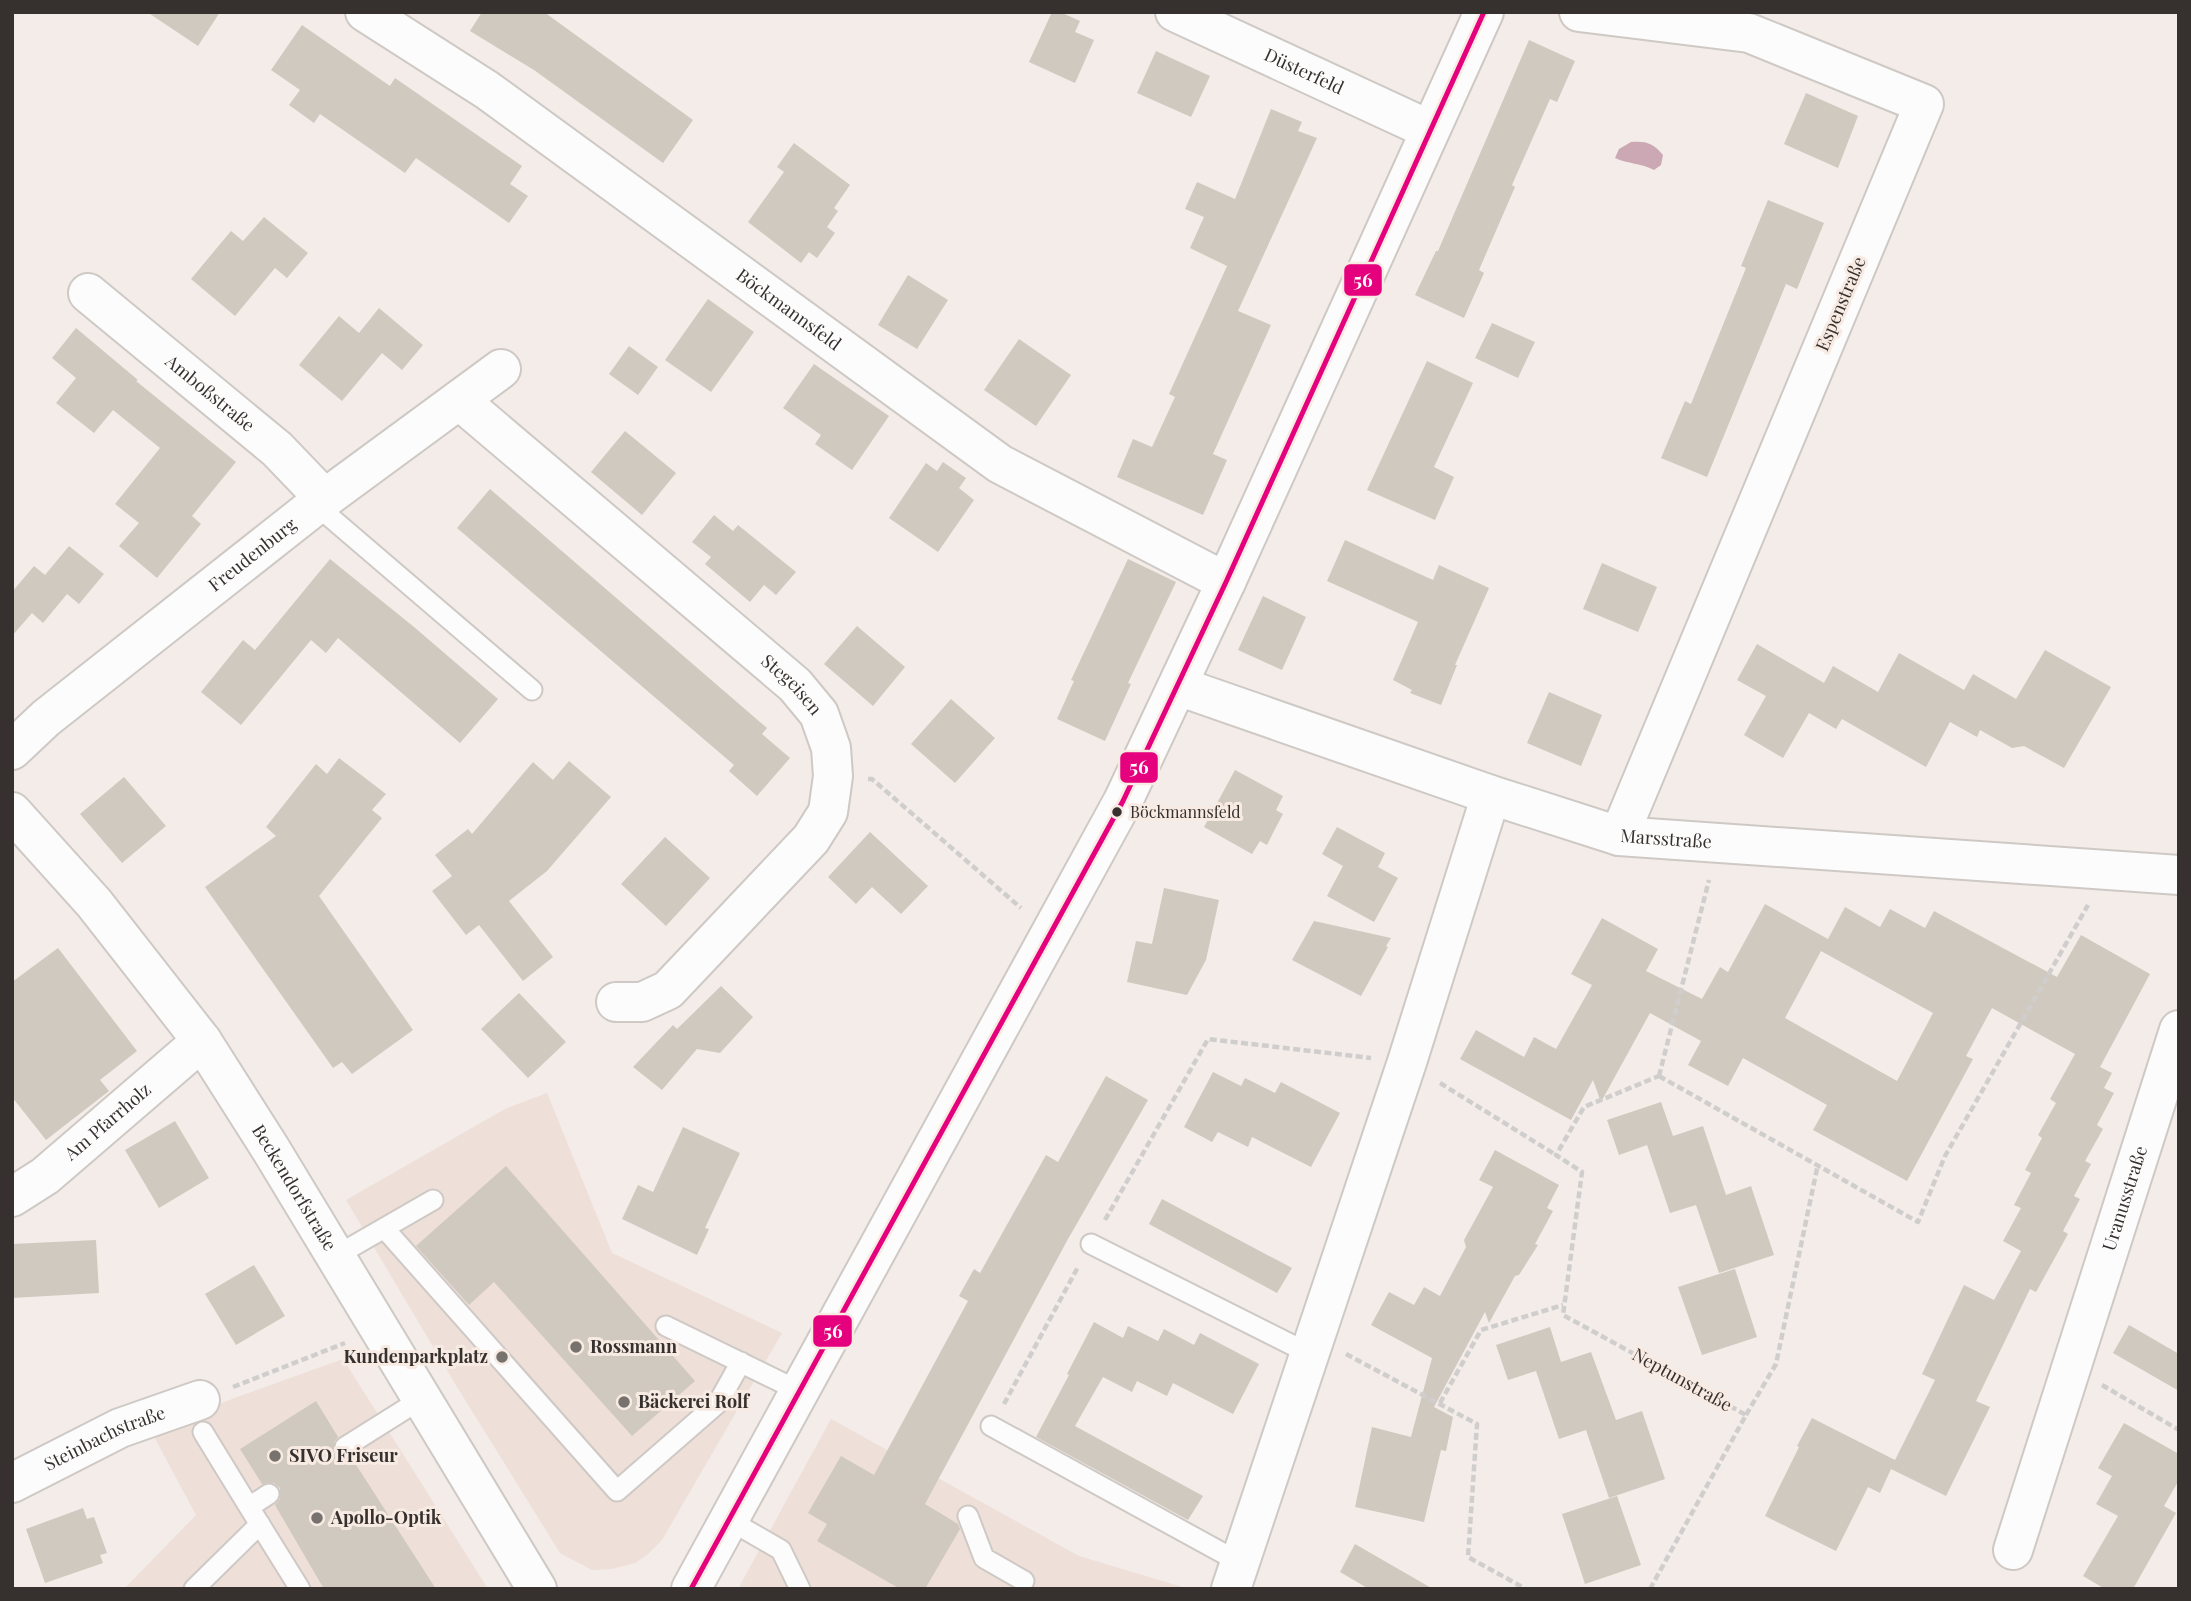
<svg xmlns="http://www.w3.org/2000/svg" width="2191" height="1601" font-family="'Playfair Display',serif">
	<rect width="100%" height="100%" fill="#f3ece8"/>
	<path fill="#eedfd8" d="M547 1093 612 1253 782 1333 662 1540 647 1555 635 1563 612 1569 592 1570 560 1553 454 1382 346 1200 505 1109Z
		M343 1359 488 1589H124L196 1515 151 1431 232 1399Z
		M831 1419 1079 1556 1189 1589H738Z"/>
	<path fill="#cca8b4" d="M1631 142C1646 141 1653 143 1663 155L1661 165 1654 170C1641 163 1628 164 1615 158L1619 149Z"/>
	<path fill="#d0c9bf" fill-rule="evenodd" d="M147 12H220L198 46Z
		M482 12H544L693 120 663 163 534 70 470 31Z
		M1052 12H1060L1080 21 1075 32 1094 40 1075 83 1029 62Z
		M302 25 390 86 395 78 522 166 510 184 528 196 509 223 416 158 405 173 320 114 314 123 289 105 300 90 271 70Z
		M1529 40 1575 61 1557 102 1550 99 1512 185 1515 187 1479 270 1484 273 1464 318 1415 295 1436 251H1438Z
		M1156 51 1210 76 1191 117 1137 93Z
		M1806 93 1858 116 1838 168 1784 144Z
		M1271 109 1302 122 1298 131 1317 138 1238 311 1271 325 1213 454 1227 460 1203 515 1117 477 1133 439 1152 447 1175 397 1169 394 1227 266 1190 248 1204 217 1185 209 1197 182 1235 199Z
		M794 143 850 185 834 208 838 211 827 227 835 233 817 258 809 252 801 263 748 222 784 172 777 167Z
		M1768 200 1824 223 1797 289 1786 284 1707 477 1661 458 1685 401 1691 404 1746 268 1741 266Z
		M264 217 308 253 287 278 275 268 235 316 191 279 231 231 243 241Z
		M908 275 948 300 917 349 878 325Z
		M708 299 754 332 711 392 665 360Z
		M379 308 423 345 402 370 382 353 342 401 299 365 339 316 359 333Z
		M1492 323 1535 342 1518 378 1475 358Z
		M76 328 138 380 136 381 236 462 192 516 201 524 157 578 119 546 139 523 115 504 160 448 113 410 94 433 56 403 76 378 52 358Z
		M1019 339 1071 375 1036 426 984 390Z
		M629 346 658 367 638 395 609 374Z
		M1427 361 1473 383 1434 467 1454 477 1435 520 1367 490Z
		M814 364 889 416 852 470 815 444 821 435 783 408Z
		M625 431 676 473 642 515 591 472Z
		M943 462 966 478 959 488 974 500 938 552 889 518 926 463 937 471Z
		M490 489 767 728 762 734 790 758 757 796 729 771 734 765 457 528Z
		M714 515 733 531 738 525 796 572 776 595 764 585 750 602 705 564 711 557 692 542Z
		M1345 540 1433 580 1439 565 1489 588 1455 665H1457L1441 705 1410 693 1412 690 1393 680 1418 622 1327 581Z
		M69 546 104 574 79 604 67 594 43 623 32 613 12 636V592L34 566 45 575Z
		M330 559 414 627 498 699 460 743 338 638 326 653 311 640 241 725 201 692 243 640 255 650Z
		M1128 559 1176 582 1128 683 1131 684 1105 741 1057 719 1074 681 1071 680Z
		M1602 563 1657 587 1638 632 1583 609Z
		M1263 596 1306 617 1282 670 1238 650Z
		M857 626 905 667 873 706 824 664Z
		M1757 644 1824 683 1833 666 1878 692 1899 653 1964 690 1973 674 2016 699 2045 650 2111 687 2064 768 2024 746 2012 748 1980 730 1977 737 1950 722 1926 767 1842 719 1836 729 1809 713 1783 758 1744 735 1766 696 1737 680Z
		M1549 692 1602 715 1581 766 1527 743Z
		M951 699 995 738 955 783 911 744Z
		M339 758 386 794 372 810 382 818 319 896 413 1030 352 1074 342 1062 333 1068 205 887 276 836 266 827 316 764 327 774Z
		M569 761 611 797 547 871 509 901 553 957 523 981 479 925 466 935 432 891 452 876 435 855 468 829 472 834 533 762 553 780Z
		M1235 770 1283 796 1276 810 1283 814 1275 829 1267 845 1260 841 1252 854 1204 827Z
		M124 777 166 826 122 863 80 814Z
		M1337 827 1385 853 1378 867 1398 878 1374 922 1327 896 1343 866 1322 854Z
		M870 832 928 886 901 914 872 887 856 904 828 877Z
		M665 837 710 878 666 926 621 884Z
		M1164 888 1219 900 1206 960 1187 995 1127 982 1136 941 1152 944Z
		M1765 904 1828 939 1845 907 1880 927 1890 909 1925 928 1934 911 2057 977 2081 935 2150 974 2100 1067 2112 1073 2104 1088 2114 1093 2097 1125 2103 1129 2085 1161 2091 1164 2074 1196 2080 1199 2063 1231 2068 1234 2036 1292 2030 1289 1976 1401 1990 1407 1946 1496 1891 1469 1880 1493 1868 1487 1836 1551 1765 1516 1799 1447 1797 1446 1812 1418 1895 1460 1935 1380 1922 1374 1964 1285 1994 1300 2021 1251 2003 1241 2021 1208 2014 1205 2031 1173 2025 1170 2042 1138 2038 1135 2056 1103 2050 1099 2075 1054 1992 1008 1966 1056 1973 1059 1907 1181 1813 1130 1827 1105 1743 1058 1728 1086 1688 1065 1701 1041 1650 1013 1601 1102 1593 1080 1571 1120 1460 1059 1476 1030 1524 1057 1534 1037 1556 1049 1592 985 1571 974 1602 918 1658 949 1646 971 1702 999 1720 967 1728 972ZM1821 951 1933 1013 1897 1081 1785 1018Z
		M1314 921 1391 938 1386 946 1388 947 1361 996 1292 960Z
		M58 948 137 1051 100 1080 109 1091 46 1140 12 1097V982Z
		M721 986 753 1017 720 1053 697 1049 662 1090 633 1067 673 1025 677 1029Z
		M519 993 566 1042 528 1078 481 1029Z
		M1213 1072 1241 1086 1245 1078 1275 1093 1281 1082 1340 1113 1311 1167 1252 1137 1248 1147 1218 1132 1212 1142 1184 1127Z
		M1106 1076 1148 1100 1068 1239 925 1504 958 1524 960 1529 925 1589H900L817 1541 827 1524 808 1513 841 1456 874 1475 968 1301 959 1296 974 1269 980 1273 1046 1155 1058 1162Z
		M1661 1102 1673 1136 1703 1126 1726 1195 1751 1186 1774 1255 1719 1273 1696 1205 1670 1213 1647 1145 1619 1155 1607 1120Z
		M175 1121 209 1178 159 1208 125 1150Z
		M683 1127 740 1153 705 1228 709 1229 697 1255 622 1219 638 1185 653 1192Z
		M1495 1150 1559 1185 1547 1208 1553 1211 1535 1244 1538 1245 1519 1275 1515 1276 1489 1323 1485 1312 1434 1407 1453 1417 1446 1451 1441 1450 1424 1522 1355 1507 1372 1427 1411 1437 1432 1358 1371 1325 1389 1292 1414 1305 1424 1287 1440 1296 1466 1247 1464 1240 1493 1187 1479 1180Z
		M506 1166 695 1381 632 1436 494 1282 469 1305 416 1246Z
		M1162 1199 1292 1268 1277 1293 1149 1224Z
		M96 1240 99 1293 12 1298V1244Z
		M254 1265 285 1316 236 1345 205 1294Z
		M1735 1269 1757 1337 1702 1355 1678 1287Z
		M1094 1322 1123 1338 1128 1326 1158 1341 1164 1329 1194 1345 1200 1333 1259 1364 1233 1414 1173 1383 1167 1396 1137 1381 1132 1392 1103 1377 1075 1426 1203 1496 1188 1520 1036 1437 1069 1375 1067 1374Z
		M2129 1325 2179 1354V1391L2113 1353Z
		M1550 1327 1561 1362 1591 1352 1616 1420 1642 1411 1665 1479 1609 1498 1586 1430 1559 1439 1536 1371 1508 1380 1496 1345Z
		M316 1401 338 1437 334 1442V1453L340 1458 351 1457 436 1589H324L275 1505 280 1499V1488L274 1483 262 1484 240 1449Z
		M2124 1423 2179 1454V1480L2164 1506 2176 1513 2133 1589H2105L2083 1576 2118 1516 2096 1504 2112 1476 2098 1468Z
		M1617 1496 1641 1565 1585 1584 1562 1514Z
		M83 1508 87 1519 94 1517 107 1553 100 1555 103 1563 45 1583 26 1529Z
		M1355 1544 1433 1589H1369L1340 1572Z"/>
	<g fill="none" stroke-linecap="round" stroke-linejoin="round">
		<defs>
			<path id="service" d="M316 505 532 690
				M384 1228 617 1491 718 1403 741 1362
				M1091 1244 1308 1353
				M334 1257 433 1200
				M666 1326 799 1391
				M991 1426 1239 1562
				M203 1432 249 1507
				M345 1447 423 1398
				M269 1494 249 1507 300 1589
				M968 1516 984 1558 1024 1581
				M729 1520 781 1550 800 1589
				M194 1589 260 1524"/>
			<g id="minor">
				<path id="s1" d="M365 12 487 90 1000 464 1226 582"/>
				<path id="s2" d="M1175 12 1430 130"/>
				<path d="M1579 12 1749 33 1924 104 1619 836"/>
				<path id="s3" d="M88 293 277 449 325 499"/>
				<path id="s4" d="M459 400 795 685 819 714 831 748 833 776 828 812 811 839 668 990 642 1002H616"/>
				<path id="s5" d="M1178 686 1491 795 1619 836 2179 875"/>
				<path id="s6" d="M12 750 46 718 316 505 501 369"/>
				<path id="s7" d="M12 1197 45 1176 202 1041"/>
				<path id="s8" d="M12 1483 120 1428 200 1400"/>
				<path id="s9" d="M2013 1550 2179 1030"/>
				<path d="M1231 1589 1407 1062 1491 795"/>
			</g>
			<g id="secondary">
				<path id="s10" d="M12 812 94 903 202 1041 270 1148 537 1589"/>
				<path d="M691 1589 1123 801 1226 582 1484 12"/>
			</g>
		</defs>
		<use href="#service" stroke="#cec9c5" stroke-width="23"/>
		<use href="#minor" stroke="#cec9c5" stroke-width="42"/>
		<use href="#secondary" stroke="#cec9c5" stroke-width="42"/>
		<path stroke="#d0cecd" stroke-width="4.5" stroke-dasharray="7 3.5" stroke-linecap="butt" d="M868 779H872L1021 908
			M1659 1076 1918 1222 1945 1156 2088 905
			M1659 1076 1709 880
			M1440 1083 1556 1155
			M1105 1220 1208 1039 1371 1058
			M1346 1354 1477 1424 1468 1557 1526 1589
			M2102 1385 2179 1430
			M233 1387 345 1343
			M1440 1403 1481 1330 1563 1305
			M1004 1404 1078 1267
			M1746 1415 1776 1364 1818 1164
			M1650 1589 1746 1415 1563 1315 1582 1172 1556 1155 1584 1107 1659 1076"/>
		<use href="#service" stroke="#fdfcfc" stroke-width="19"/>
		<use href="#minor" stroke="#fdfcfc" stroke-width="38"/>
		<use href="#secondary" stroke="#fdfcfc" stroke-width="38"/>
		<defs>
			<path id="bus-1" d="M691 1589 1123 801 1226 582 1484 12"/>
		</defs>
		<use href="#bus-1" stroke="#f8ebe3" stroke-width="10"/>
		<use href="#bus-1" stroke="#e5007d" stroke-width="5"/>
	</g>
	<circle fill="#36312e" stroke="#f8ebe3" stroke-width="2.5" cx="1117" cy="812" r="6"/>
	<g fill="#78726f" stroke="#f8ebe3" stroke-width="2.5">
		<circle cx="576" cy="1347" r="7"/>
		<circle cx="502" cy="1357" r="7"/>
		<circle cx="624" cy="1402" r="7"/>
		<circle cx="275" cy="1456" r="7"/>
		<circle cx="317" cy="1518" r="7"/>
	</g>
	<g text-anchor="middle" stroke-width="6" stroke-linejoin="round" paint-order="stroke">
		<g font-size="16" fill="#36312e" stroke="#f8ebe3" text-anchor="start">
			<text x="1130" y="818">Böckmannsfeld</text>
		</g>
		<g font-size="18" fill="#36312e" stroke="#f8ebe3">
			<text dy="6" stroke="none"><textPath href="#s2" startOffset="142">Düsterfeld</textPath></text>
			<text transform="translate(1841 304) rotate(-67)" y="6">Espenstraße</text>
			<text dy="6" stroke="none"><textPath href="#s1" startOffset="518">Böckmannsfeld</textPath></text>
			<text dy="6" stroke="none"><textPath href="#s3" startOffset="158">Amboßstraße</textPath></text>
			<text dy="6" stroke="none"><textPath href="#s6" startOffset="310">Freudenburg</textPath></text>
			<text dy="6" stroke="none"><textPath href="#s4" startOffset="438">Stegeisen</textPath></text>
			<text dy="6" stroke="none"><textPath href="#s5" startOffset="513">Marsstraße</textPath></text>
			<text dy="6" stroke="none"><textPath href="#s7" startOffset="122">Am Pfarrholz</textPath></text>
			<text dy="6" stroke="none"><textPath href="#s10" startOffset="471">Beckendorfstraße</textPath></text>
			<text dy="6" stroke="none"><textPath href="#s9" startOffset="369">Uranusstraße</textPath></text>
			<text transform="translate(1682 1380) rotate(29)" y="6">Neptunstraße</text>
			<text dy="6" stroke="none"><textPath href="#s8" startOffset="103">Steinbachstraße</textPath></text>
		</g>
		<g font-size="18" font-weight="bold" fill="#36312e" stroke="#f8ebe3" text-anchor="start">
			<text x="590" y="1353">Rossmann</text>
			<text x="488" y="1363" text-anchor="end">Kundenparkplatz</text>
			<text x="638" y="1408">Bäckerei Rolf</text>
			<text x="289" y="1462">SIVO Friseur</text>
			<text x="331" y="1524">Apollo-Optik</text>
		</g>
	</g>
	<g stroke="#f8ebe3" stroke-width="2.5">
		<rect x="1343" y="263" width="40" height="34" rx="7" fill="#e5007d"/>
		<rect x="1119" y="751" width="40" height="33" rx="7" fill="#e5007d"/>
		<rect x="812" y="1314" width="41" height="34" rx="7" fill="#e5007d"/>
	</g>
	<g font-size="19" text-anchor="middle" font-weight="bold" fill="#fff">
		<text x="1363" y="287">56</text>
		<text x="1139" y="774">56</text>
		<text x="833" y="1338">56</text>
	</g>
	<rect width="2191" height="1601" fill="none" stroke="#36312e" stroke-width="28"/>
</svg>
